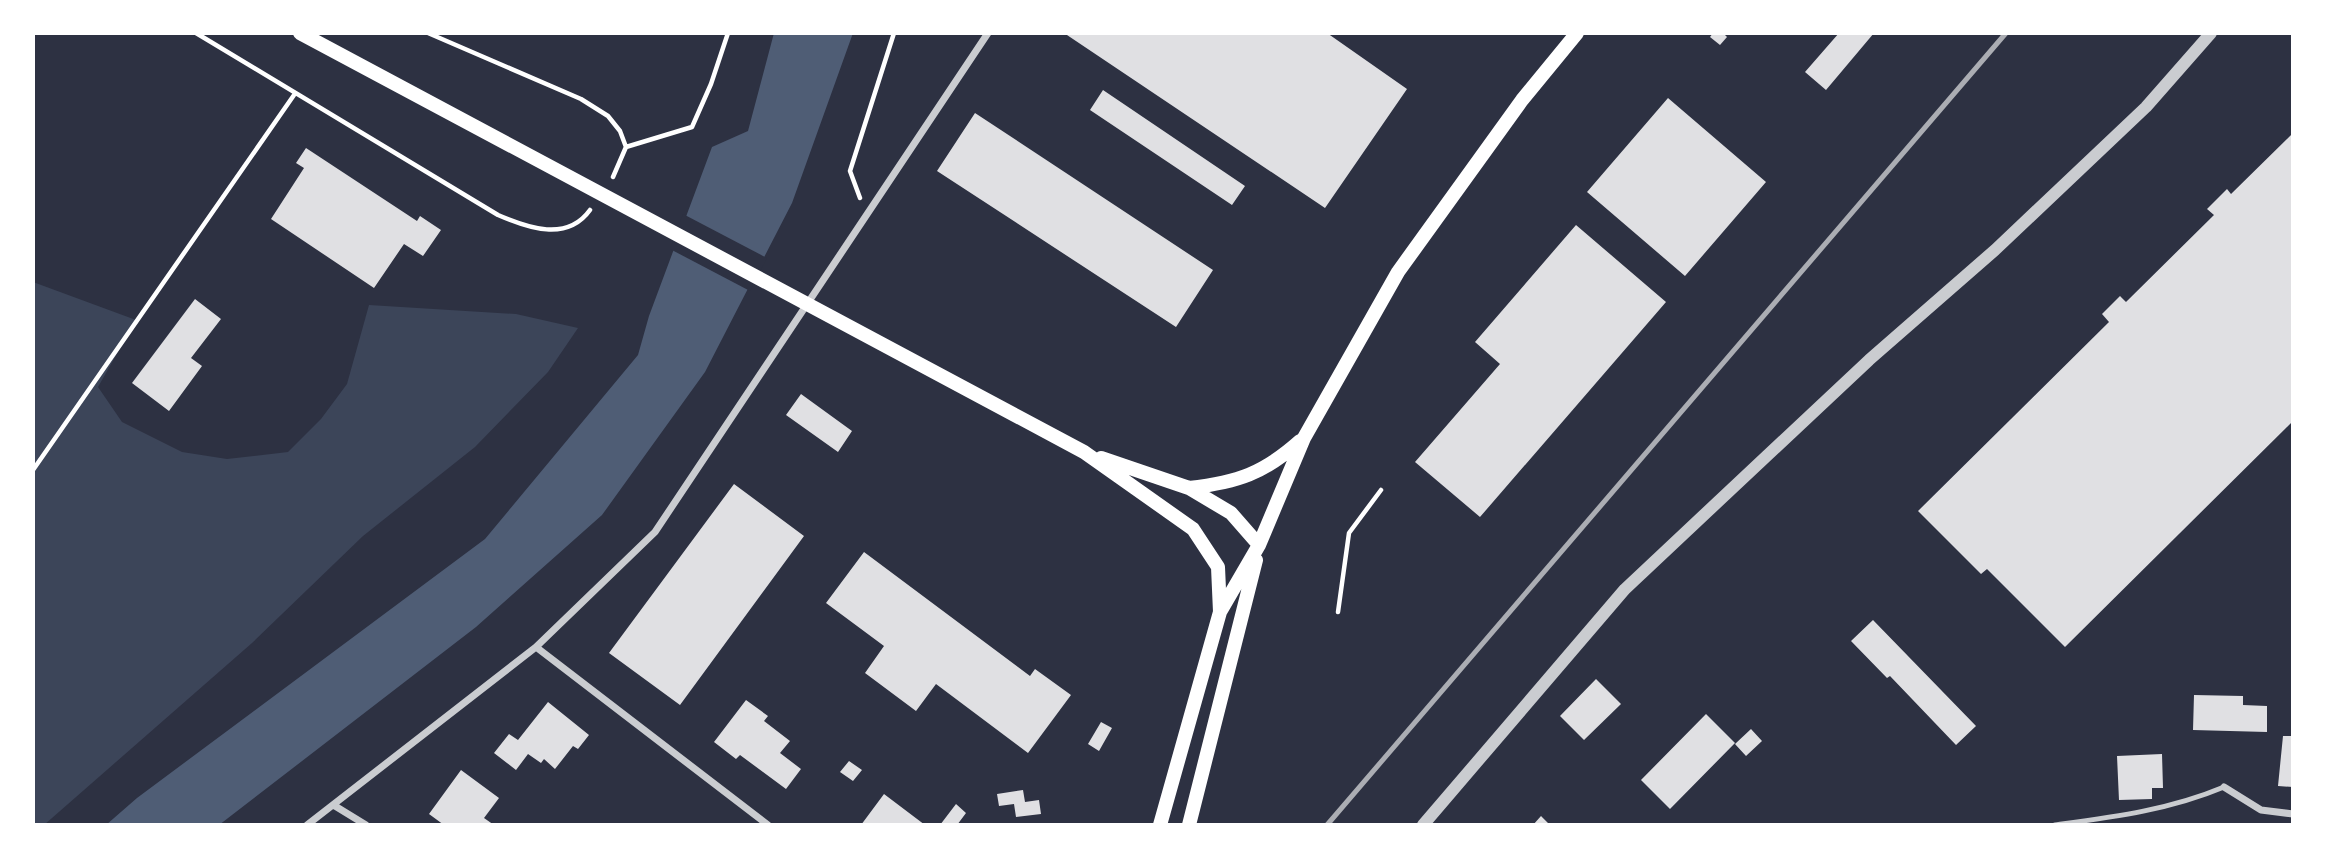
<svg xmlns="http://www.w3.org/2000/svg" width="2326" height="858" font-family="Jost,sans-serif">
	<rect width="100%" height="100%" fill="#2d3142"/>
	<path fill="#3c4559" d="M33 282 136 320 98 387 122 422 182 452 227 459 288 452 321 419 347 384 369 305 516 314 578 328 548 372 475 447 363 536 252 643 44 825H33Z"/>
	<path fill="#4f5d75" d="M774 33H853L792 203 705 372 602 515 476 627 219 825H106L137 798 485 539 638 355 649 316 712 147 748 131Z"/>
	<path fill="#2d3142" d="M683 214 767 258 750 291 670 249Z"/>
	<path fill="#e0e0e3" d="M1064 33H1327L1407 89 1325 208Z
		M1713 33H1723L1727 37 1720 45 1710 37Z
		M1839 33H1874L1826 90 1805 72Z
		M1103 90 1245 186 1232 205 1090 110Z
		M1668 98 1766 182 1685 276 1587 192Z
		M975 113 1213 270 1176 327 937 171Z
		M2293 133V421L2065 647 1987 569 1981 574 1918 511 2109 322 2102 314 2120 296 2126 302 2214 215 2207 209 2227 189 2231 194Z
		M306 148 417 221 420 216 441 230 423 256 404 244 374 288 271 219 304 168 296 163Z
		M1576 225 1666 302 1480 517 1415 462 1500 364 1475 342Z
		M195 299 221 319 191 358 202 366 169 411 132 383Z
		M801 394 852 431 838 452 786 415Z
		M734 484 804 536 680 705 609 653Z
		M864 552 1030 676 1035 669 1071 695 1028 753 936 684 916 711 865 673 884 646 826 603Z
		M1873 620 1976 726 1956 745 1890 676 1887 678 1851 641Z
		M1596 679 1621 704 1584 740 1560 716Z
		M2194 695 2243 696V705L2267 706V732L2193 730Z
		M746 700 768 716 764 721 790 741 780 753 801 769 786 789 740 755 736 759 714 742Z
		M548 702 589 735 578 749 573 746 555 769 544 759 541 763 528 754 516 770 494 753 509 734 518 740Z
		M1706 714 1735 743 1670 809 1641 780Z
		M1101 722 1112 728 1099 751 1088 744Z
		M1751 729 1762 741 1746 756 1735 744Z
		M2283 736H2293V787L2278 786Z
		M2162 754 2163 788H2152V799L2119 800 2117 756Z
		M849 761 862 770 853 781 840 772Z
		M461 770 499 798 484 818 494 825H444L429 814Z
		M1023 790 1025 802 1039 800 1041 814 1016 817 1014 804 999 806 997 794Z
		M884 794 925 825H861Z
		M956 804 966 813 957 825H940Z
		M1541 816 1550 825H1533Z"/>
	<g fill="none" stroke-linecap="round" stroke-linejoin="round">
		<path stroke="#fff" stroke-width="4.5" d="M196 33 498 215C528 228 567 242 590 210
			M428 33 581 99 608 116 620 131 626 147 613 177
			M626 147 692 127 711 84 728 33
			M860 198 850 171 894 33
			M33 470 294 95
			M1338 612 1349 533 1381 490"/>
		<path stroke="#caccd0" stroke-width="5" d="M2055 825C2114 817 2169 810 2224 787"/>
		<path stroke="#caccd0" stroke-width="7" d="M536 647 768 825
			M2224 787 2261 810 2293 814
			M335 806 366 825
			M307 825 536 647 655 532 988 33"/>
		<path stroke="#caccd0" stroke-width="12" d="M1423 825 1625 589 1869 360 1995 250 2146 107 2211 33"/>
		<path stroke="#fff" stroke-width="14" d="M300 33 1084 452 1193 529 1218 567 1220 612
			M1101 458 1189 488 1231 513 1259 545
			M1189 488C1238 482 1263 474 1300 441
			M1160 825 1220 612 1259 545 1304 438 1398 272 1522 100 1577 33
			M1189 825 1256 560"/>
		<path stroke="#abadb3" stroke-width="5" d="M1327 825 2006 33"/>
	</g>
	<rect width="2326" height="858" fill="none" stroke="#ffffff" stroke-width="70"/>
</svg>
